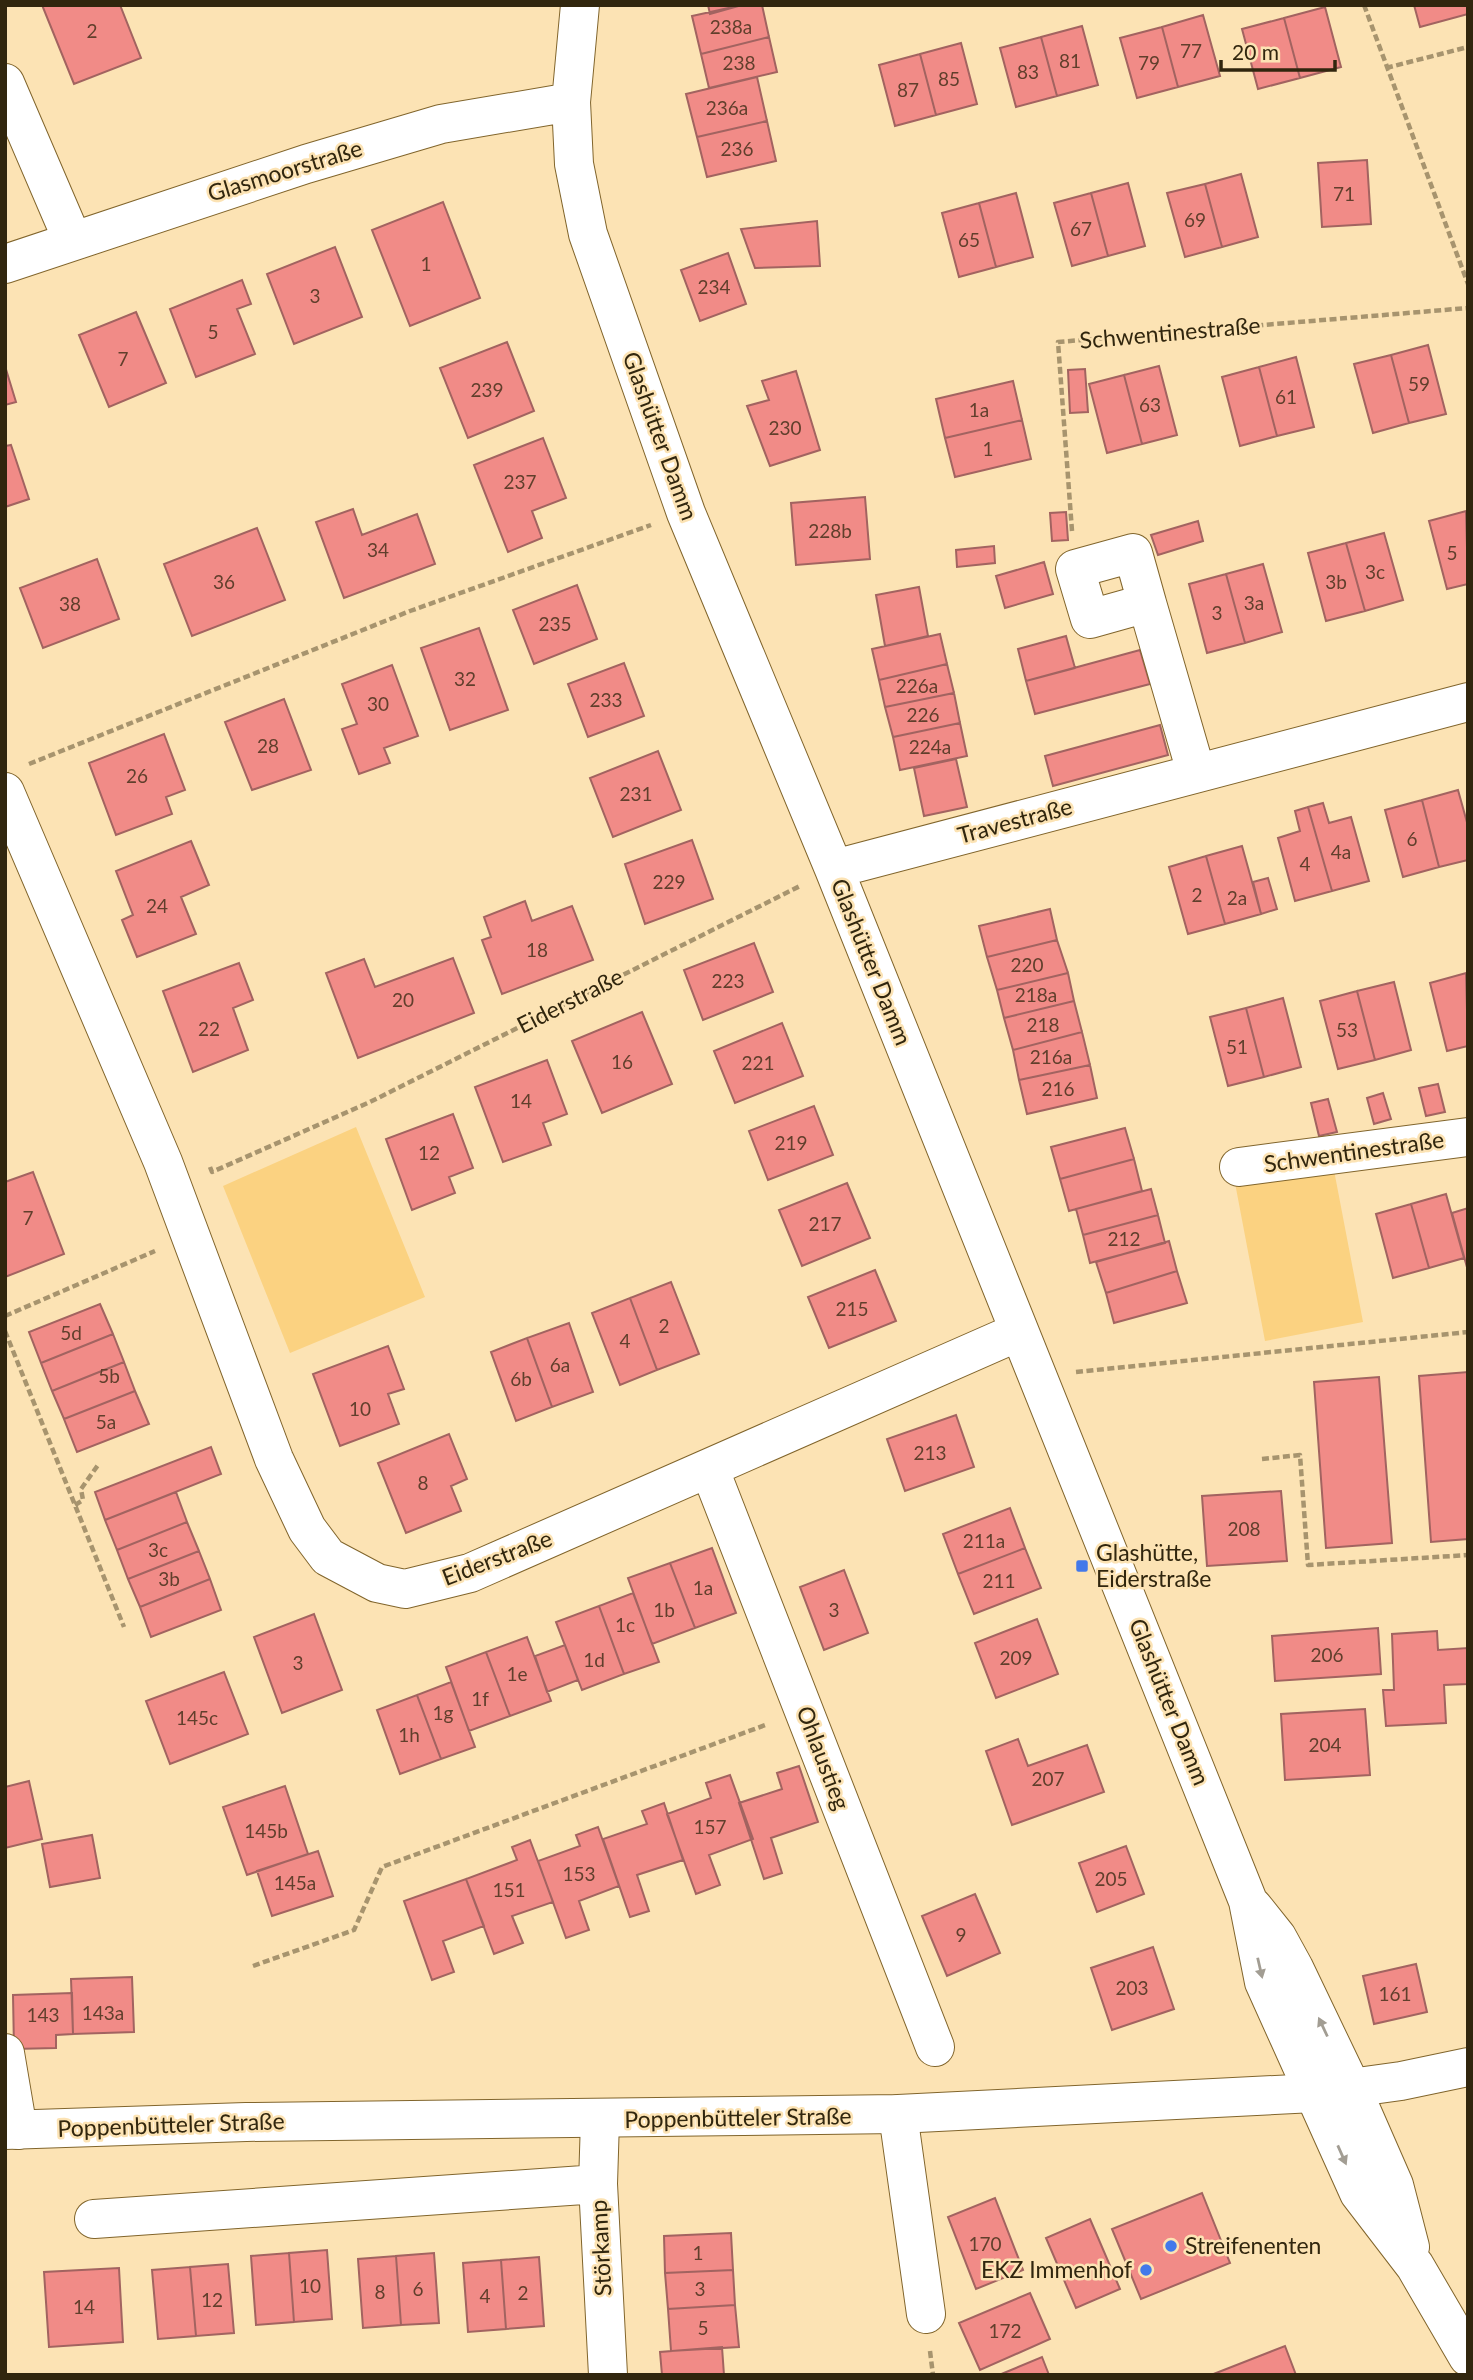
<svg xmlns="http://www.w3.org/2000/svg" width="1473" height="2380" font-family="Lato,sans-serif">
	<rect width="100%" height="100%" fill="#fce3b4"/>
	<path fill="#fbd281" d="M356 1127 425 1297 290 1353 223 1186Z
		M1333 1165 1363 1322 1265 1341 1235 1183Z"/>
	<path fill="#f18b87" stroke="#a26360" stroke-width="2" d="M42 5H120L141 58 74 84Z
		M708 5H742L710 14Z
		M742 5H762L769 37 701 54 692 16Z
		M1414 5H1468V14L1420 27Z
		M1325 7 1341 67 1300 78 1284 18Z
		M1203 15 1220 76 1178 87 1162 27Z
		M1284 18 1300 78 1258 89 1242 29Z
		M1082 26 1098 85 1057 96 1041 37Z
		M1162 27 1178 87 1137 98 1120 38Z
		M769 37 777 72 709 88 701 54Z
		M1041 37 1057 96 1016 107 1000 48Z
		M961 43 977 104 936 115 920 54Z
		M920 54 936 115 895 126 879 65Z
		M757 77 767 121 697 137 686 94Z
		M767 121 776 161 707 177 697 137Z
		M1367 160 1371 224 1322 227 1318 163Z
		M1241 174 1258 237 1222 247 1205 184Z
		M1128 183 1145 246 1108 256 1091 193Z
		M1205 184 1222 247 1185 257 1167 193Z
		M1016 193 1033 257 996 267 979 203Z
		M1091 193 1108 256 1072 266 1054 203Z
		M443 202 480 298 410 326 372 230Z
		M979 203 996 267 959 277 942 213Z
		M817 221 820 266 755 268 741 229Z
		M335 247 362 317 294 344 267 274Z
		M728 253 746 304 700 321 681 270Z
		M242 280 251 304 237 309 255 354 196 377 170 309Z
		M136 312 166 383 109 407 79 335Z
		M507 342 534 411 468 438 440 368Z
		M1428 345 1446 414 1409 423 1391 355Z
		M1391 355 1409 423 1373 433 1354 364Z
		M1296 357 1314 427 1277 436 1259 367Z
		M5 366 16 402 5 405Z
		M1159 366 1177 435 1142 444 1124 375Z
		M1259 367 1277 436 1240 446 1222 377Z
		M1085 369 1088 412 1070 413 1068 370Z
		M796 371 820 450 770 466 747 406 769 400 762 381Z
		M1124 375 1142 444 1107 453 1089 384Z
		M1013 381 1022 420 945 438 936 399Z
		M1022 420 1031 459 955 477 945 438Z
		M543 438 566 498 532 511 542 538 508 552 474 465Z
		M11 445 29 499 5 507V446Z
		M865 497 870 559 796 565 791 503Z
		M353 509 362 535 417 514 435 564 344 598 316 522Z
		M1466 511 1468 584 1447 589 1429 521Z
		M1066 512 1068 540 1052 541 1050 513Z
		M1198 521 1203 541 1158 555 1151 535Z
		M257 528 285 600 192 636 164 564Z
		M1384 533 1403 600 1365 611 1346 543Z
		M1346 543 1365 611 1326 621 1308 553Z
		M994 546 995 563 957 567 956 550Z
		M97 559 119 619 43 648 20 588Z
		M1044 562 1053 594 1005 608 996 576Z
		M1263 564 1282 632 1245 643 1226 574Z
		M1226 574 1245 643 1207 653 1189 584Z
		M577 585 597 639 534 664 513 610Z
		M919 587 928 636 885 646 876 595Z
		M479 628 508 710 450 730 421 648Z
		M940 634 947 664 879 680 872 649Z
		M1066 636 1075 668 1026 681 1018 649Z
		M1140 650 1150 684 1035 714 1026 681Z
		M624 663 644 716 588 737 568 684Z
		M947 664 954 693 885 707 879 680Z
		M392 665 418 736 384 748 390 763 359 774 342 729 357 724 342 684Z
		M954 693 960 723 893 737 885 707Z
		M284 699 311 770 252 790 225 722Z
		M960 723 967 756 900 770 893 737Z
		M1160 725 1168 755 1053 786 1045 756Z
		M164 734 185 790 166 797 172 814 116 835 89 763Z
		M658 751 681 810 613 837 590 778Z
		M956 759 967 807 924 816 914 768Z
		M1458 790 1468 826V860L1439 867 1422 800Z
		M1422 800 1439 867 1403 877 1385 810Z
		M1323 803 1329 823 1351 817 1369 881 1332 891 1308 807Z
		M1308 807 1332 891 1295 901 1278 838 1300 831 1295 811Z
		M692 840 713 899 645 924 625 864Z
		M191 841 209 885 181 897 196 934 137 957 122 920 133 915 116 871Z
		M1242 846 1261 914 1225 924 1206 856Z
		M1206 856 1225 924 1188 934 1169 867Z
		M1268 878 1277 909 1261 914 1253 882Z
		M525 901 532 921 572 906 593 960 502 994 482 940 491 937 484 917Z
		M1050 909 1057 940 987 957 979 926Z
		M1057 940 1068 973 997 990 987 957Z
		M754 943 773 992 703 1020 684 970Z
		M453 958 474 1013 358 1058 326 973 364 959 375 987Z
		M239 963 253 1000 233 1008 248 1050 193 1072 163 991Z
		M1068 973 1074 1001 1004 1018 997 990Z
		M1466 973 1468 1046 1447 1051 1430 983Z
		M1394 982 1411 1050 1375 1060 1357 991Z
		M1357 991 1375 1060 1338 1069 1320 1001Z
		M1283 998 1301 1067 1264 1077 1246 1008Z
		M1074 1001 1082 1032 1013 1050 1004 1018Z
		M1246 1008 1264 1077 1228 1086 1210 1017Z
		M642 1012 672 1084 602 1113 572 1041Z
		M782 1023 803 1076 735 1103 714 1051Z
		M1082 1032 1090 1065 1019 1080 1013 1050Z
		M547 1060 567 1114 543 1123 551 1145 503 1162 475 1087Z
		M1090 1065 1097 1098 1027 1114 1019 1080Z
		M1438 1084 1445 1112 1426 1116 1419 1088Z
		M1383 1093 1391 1119 1374 1124 1367 1098Z
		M1328 1099 1337 1132 1319 1136 1311 1103Z
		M814 1106 833 1155 768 1180 749 1131Z
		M453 1114 473 1168 449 1177 455 1193 412 1210 386 1139Z
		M1125 1128 1134 1159 1060 1179 1051 1147Z
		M1134 1159 1142 1191 1069 1211 1060 1179Z
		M33 1172 64 1254 5 1277V1182Z
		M847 1183 870 1238 802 1266 779 1210Z
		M1151 1189 1158 1215 1083 1235 1076 1209Z
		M1446 1194 1464 1258 1429 1268 1411 1204Z
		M1411 1204 1429 1268 1393 1278 1376 1214Z
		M1468 1208V1271L1452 1213Z
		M1158 1215 1165 1243 1090 1263 1083 1235Z
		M1169 1241 1177 1271 1106 1293 1096 1262Z
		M875 1270 896 1321 829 1348 808 1297Z
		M1177 1271 1187 1303 1114 1323 1106 1293Z
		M671 1282 699 1354 657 1370 630 1298Z
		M630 1298 657 1370 620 1385 592 1313Z
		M100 1304 113 1334 41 1363 29 1332Z
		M569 1323 593 1392 552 1407 527 1338Z
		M113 1334 124 1362 52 1391 41 1363Z
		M527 1338 552 1407 516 1421 491 1352Z
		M388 1346 404 1389 388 1394 399 1424 340 1446 313 1374Z
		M124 1362 135 1391 64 1419 52 1391Z
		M1468 1372V1539L1431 1542 1419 1376Z
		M1379 1377 1392 1543 1326 1548 1314 1382Z
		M135 1391 149 1424 77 1452 64 1419Z
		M956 1415 974 1467 905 1491 887 1439Z
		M449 1434 467 1479 451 1486 461 1511 406 1533 378 1463Z
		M211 1447 221 1474 105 1520 95 1492Z
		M1281 1491 1287 1561 1207 1566 1202 1496Z
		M176 1492 187 1522 117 1550 105 1520Z
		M1010 1508 1025 1548 958 1574 943 1534Z
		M187 1522 199 1551 128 1579 117 1550Z
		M712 1548 736 1613 695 1628 670 1563Z
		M1025 1548 1041 1588 974 1614 958 1574Z
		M199 1551 210 1579 140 1607 128 1579Z
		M670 1563 695 1628 652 1644 628 1578Z
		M844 1570 868 1633 824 1650 800 1587Z
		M210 1579 221 1610 151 1637 140 1607Z
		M633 1593 659 1662 624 1674 599 1606Z
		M599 1606 624 1674 582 1690 556 1622Z
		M314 1614 342 1690 282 1713 254 1637Z
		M1037 1619 1058 1674 996 1698 975 1643Z
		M1378 1628 1381 1674 1275 1681 1272 1636Z
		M1437 1631 1438 1650 1468 1648V1684L1444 1685 1446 1723 1386 1726 1383 1690H1394L1392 1634Z
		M527 1637 551 1701 510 1716 486 1652Z
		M565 1645 578 1680 547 1692 535 1656Z
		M486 1652 510 1716 469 1731 446 1667Z
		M224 1672 248 1734 170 1764 146 1701Z
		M451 1682 475 1747 441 1759 417 1695Z
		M417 1695 441 1759 400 1774 377 1710Z
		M1365 1709 1370 1775 1285 1780 1281 1714Z
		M1018 1739 1028 1766 1087 1745 1104 1792 1012 1825 986 1751Z
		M799 1766 818 1822 771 1838 782 1873 764 1879 739 1803 782 1789 777 1773Z
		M730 1775 753 1839 709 1855 720 1885 696 1894 667 1814 711 1798 706 1783Z
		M29 1781 42 1839 5 1848V1787Z
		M285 1786 308 1854 247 1875 223 1807Z
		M664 1803 683 1860 637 1875 649 1911 630 1917 603 1839 647 1824 642 1811Z
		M598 1827 619 1886 579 1901 589 1930 566 1938 538 1861 580 1846 576 1835Z
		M92 1835 100 1878 50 1887 42 1844Z
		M530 1840 553 1902 512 1916 523 1943 494 1954 466 1879 517 1860 512 1847Z
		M1126 1846 1144 1894 1097 1912 1079 1863Z
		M318 1851 333 1896 272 1916 257 1871Z
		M466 1879 484 1926 443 1941 454 1972 432 1980 404 1901Z
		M975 1894 1000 1953 947 1976 922 1916Z
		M1153 1947 1174 2009 1112 2030 1091 1968Z
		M1416 1964 1427 2012 1374 2024 1363 1976Z
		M132 1977 134 2032 73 2034 71 1979Z
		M72 1993 73 2034 56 2035V2048L14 2049 13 1995Z
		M1202 2193 1230 2263 1141 2299 1112 2229Z
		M995 2198 1023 2270 976 2289 948 2217Z
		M1090 2219 1120 2289 1076 2308 1046 2238Z
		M731 2233 733 2270 665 2273 664 2236Z
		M327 2250 332 2319 294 2322 289 2253Z
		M289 2253 294 2322 256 2325 251 2256Z
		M434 2253 439 2323 401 2325 396 2256Z
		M396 2256 401 2325 363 2328 358 2259Z
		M539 2257 544 2326 506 2329 501 2260Z
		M501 2260 506 2329 468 2332 463 2263Z
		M228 2264 234 2333 196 2336 190 2267Z
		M190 2267 196 2336 158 2339 152 2270Z
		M119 2268 123 2342 49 2347 44 2272Z
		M733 2270 735 2305 668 2309 665 2273Z
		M1030 2293 1050 2339 980 2370 959 2323Z
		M735 2305 739 2347 671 2351 668 2309Z
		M1285 2346 1296 2375H1211Z
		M722 2347 724 2375H662L660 2352Z
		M1042 2357 1049 2375H999Z"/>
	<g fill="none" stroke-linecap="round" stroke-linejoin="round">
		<defs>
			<path id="minor" d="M580 5 571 102 574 164 588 234 686 513 834 869 1248 1901 1264 1982 1359 2193 1415 2266 1468 2357
				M5 83 72 239
				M5 264 306 164 441 124 571 102
				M1147 603 1133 553 1075 569 1090 619 1147 603 1196 772
				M5 792 163 1162 274 1459 307 1529 328 1557 377 1583 405 1589 470 1573 1018 1332
				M834 869 1468 702
				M1239 1167 1468 1137
				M710 1470 935 2047
				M1253 1907 1277 1937 1294 1968 1352 2089 1394 2185 1410 2247
				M5 2053 18 2130
				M898 2114 926 2314
				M600 2120 598 2184 608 2375
				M94 2219 598 2184"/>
			<path id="major" d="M5 2130 246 2122 898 2114 1314 2093 1401 2081 1468 2067"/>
		</defs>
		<use href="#minor" stroke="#81652c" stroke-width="40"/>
		<use href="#major" stroke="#81652c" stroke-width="40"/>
		<path stroke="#a7946e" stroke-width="4.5" stroke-dasharray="7 3.5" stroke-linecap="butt" d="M1364 5 1468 284
			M1386 68 1468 47
			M1072 531 1058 342 1468 308
			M29 764 410 611 651 525
			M210 1167 212 1172 370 1102 800 886
			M5 1316 155 1251
			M5 1331 124 1627
			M1076 1372 1468 1332
			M1262 1459 1300 1455 1308 1565 1468 1555
			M75 1505 83 1500 81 1489 98 1465
			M253 1966 354 1930 382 1867 768 1724
			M930 2351 933 2375"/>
		<use href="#minor" stroke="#fff" stroke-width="38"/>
		<use href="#major" stroke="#fff" stroke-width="38"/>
	</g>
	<defs><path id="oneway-solid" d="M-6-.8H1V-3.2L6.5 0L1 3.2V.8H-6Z" transform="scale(1.75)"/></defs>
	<g fill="#a29d93">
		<use href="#oneway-solid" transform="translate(1260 1968) rotate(77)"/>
		<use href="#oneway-solid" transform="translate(1323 2027) rotate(-115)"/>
		<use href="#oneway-solid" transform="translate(1342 2155) rotate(66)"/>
	</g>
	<g fill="#4379ea" stroke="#fce3b4" stroke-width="2.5">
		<rect x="1075" y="1559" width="14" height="14" rx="3.5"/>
		<circle cx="1171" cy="2246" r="7"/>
		<circle cx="1146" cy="2270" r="7"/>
	</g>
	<g text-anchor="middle" stroke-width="5" stroke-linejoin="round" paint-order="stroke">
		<g font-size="19" fill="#613f2c">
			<text x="731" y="34">238a</text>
			<text x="92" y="38">2</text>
			<text x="1191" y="58">77</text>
			<text x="1070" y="68">81</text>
			<text x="739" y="70">238</text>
			<text x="1149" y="70">79</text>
			<text x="1028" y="79">83</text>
			<text x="949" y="86">85</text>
			<text x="908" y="97">87</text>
			<text x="727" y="115">236a</text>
			<text x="737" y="156">236</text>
			<text x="1344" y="201">71</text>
			<text x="1195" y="227">69</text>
			<text x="1081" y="236">67</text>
			<text x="969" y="247">65</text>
			<text x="426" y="271">1</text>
			<text x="714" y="294">234</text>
			<text x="315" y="303">3</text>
			<text x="213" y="339">5</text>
			<text x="123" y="366">7</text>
			<text x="1419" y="391">59</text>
			<text x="487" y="397">239</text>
			<text x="1286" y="404">61</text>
			<text x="1150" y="412">63</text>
			<text x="979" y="417">1a</text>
			<text x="785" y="435">230</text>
			<text x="988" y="456">1</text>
			<text x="520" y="489">237</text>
			<text x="830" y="538">228b</text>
			<text x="378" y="557">34</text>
			<text x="1452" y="560">5</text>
			<text x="1375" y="579">3c</text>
			<text x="224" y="589">36</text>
			<text x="1336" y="589">3b</text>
			<text x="1254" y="610">3a</text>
			<text x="70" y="611">38</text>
			<text x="1217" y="620">3</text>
			<text x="555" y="631">235</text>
			<text x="465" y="686">32</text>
			<text x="917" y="693">226a</text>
			<text x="606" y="707">233</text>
			<text x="378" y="711">30</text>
			<text x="923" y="722">226</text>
			<text x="268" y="753">28</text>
			<text x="930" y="754">224a</text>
			<text x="137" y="783">26</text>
			<text x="636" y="801">231</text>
			<text x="1412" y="846">6</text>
			<text x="1341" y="859">4a</text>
			<text x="1305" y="871">4</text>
			<text x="669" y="889">229</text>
			<text x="1197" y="902">2</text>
			<text x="1237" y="905">2a</text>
			<text x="157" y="913">24</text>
			<text x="537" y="957">18</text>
			<text x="1027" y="972">220</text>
			<text x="728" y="988">223</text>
			<text x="1036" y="1002">218a</text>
			<text x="403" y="1007">20</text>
			<text x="1043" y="1032">218</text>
			<text x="209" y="1036">22</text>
			<text x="1347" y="1037">53</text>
			<text x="1237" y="1054">51</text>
			<text x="1051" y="1064">216a</text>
			<text x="622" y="1069">16</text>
			<text x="758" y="1070">221</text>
			<text x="1058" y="1096">216</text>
			<text x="521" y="1108">14</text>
			<text x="791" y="1150">219</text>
			<text x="429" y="1160">12</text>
			<text x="28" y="1225">7</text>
			<text x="825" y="1231">217</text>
			<text x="1124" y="1246">212</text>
			<text x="852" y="1316">215</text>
			<text x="664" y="1333">2</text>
			<text x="71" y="1340">5d</text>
			<text x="625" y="1348">4</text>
			<text x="560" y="1372">6a</text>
			<text x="109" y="1383">5b</text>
			<text x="521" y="1386">6b</text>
			<text x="360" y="1416">10</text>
			<text x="106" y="1429">5a</text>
			<text x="930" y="1460">213</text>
			<text x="423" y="1490">8</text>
			<text x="1244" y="1536">208</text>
			<text x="984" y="1548">211a</text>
			<text x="158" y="1557">3c</text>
			<text x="169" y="1586">3b</text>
			<text x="999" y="1588">211</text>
			<text x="703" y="1595">1a</text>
			<text x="664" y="1617">1b</text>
			<text x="834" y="1617">3</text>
			<text x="625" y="1632">1c</text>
			<text x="1327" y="1662">206</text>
			<text x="1016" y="1665">209</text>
			<text x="594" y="1667">1d</text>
			<text x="298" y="1670">3</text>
			<text x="517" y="1681">1e</text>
			<text x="480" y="1706">1f</text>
			<text x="443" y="1720">1g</text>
			<text x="197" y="1725">145c</text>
			<text x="409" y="1742">1h</text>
			<text x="1325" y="1752">204</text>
			<text x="1048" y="1786">207</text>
			<text x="710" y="1834">157</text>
			<text x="266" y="1838">145b</text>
			<text x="579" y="1881">153</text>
			<text x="1111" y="1886">205</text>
			<text x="295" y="1890">145a</text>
			<text x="509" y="1897">151</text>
			<text x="961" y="1942">9</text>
			<text x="1132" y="1995">203</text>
			<text x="1395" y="2001">161</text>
			<text x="103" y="2020">143a</text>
			<text x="43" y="2022">143</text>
			<text x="985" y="2251">170</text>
			<text x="698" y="2260">1</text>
			<text x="310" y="2293">10</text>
			<text x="418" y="2296">6</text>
			<text x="700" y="2296">3</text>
			<text x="380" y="2299">8</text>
			<text x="523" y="2300">2</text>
			<text x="485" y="2303">4</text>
			<text x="212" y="2307">12</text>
			<text x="84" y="2314">14</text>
			<text x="703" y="2335">5</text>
			<text x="1005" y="2338">172</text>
		</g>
		<g font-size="23" fill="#31260e" stroke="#fce3b4">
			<text transform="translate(285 171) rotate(-17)" y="8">Glasmoorstraße</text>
			<text transform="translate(1170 333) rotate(-5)" y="8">Schwentinestraße</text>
			<text transform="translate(660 436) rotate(70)" y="8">Glashütter Damm</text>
			<text transform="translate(1015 821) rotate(-15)" y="8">Travestraße</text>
			<text transform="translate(871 962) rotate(68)" y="8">Glashütter Damm</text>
			<text transform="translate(570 1001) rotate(-27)" y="8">Eiderstraße</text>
			<text transform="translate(1354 1152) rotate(-8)" y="8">Schwentinestraße</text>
			<text transform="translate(497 1558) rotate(-21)" y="8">Eiderstraße</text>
			<text transform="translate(1169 1702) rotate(68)" y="8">Glashütter Damm</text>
			<text transform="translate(823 1758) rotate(69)" y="8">Ohlaustieg</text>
			<text transform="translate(738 2118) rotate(-1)" y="8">Poppenbütteler Straße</text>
			<text transform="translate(171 2125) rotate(-2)" y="8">Poppenbütteler Straße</text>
			<text transform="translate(601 2248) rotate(-93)" y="8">Störkamp</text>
		</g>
		<g font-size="23" fill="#31260e" stroke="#fce3b4" text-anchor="start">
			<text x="1096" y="1561">Glashütte,<tspan x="1096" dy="26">Eiderstraße</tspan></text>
			<text x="1185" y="2254">Streifenenten</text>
			<text x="1132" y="2278" text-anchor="end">EKZ Immenhof</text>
		</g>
	</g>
	<rect width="1473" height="2380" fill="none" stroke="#31260e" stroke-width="14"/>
	<path d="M1221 60v10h114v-10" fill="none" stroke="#31260e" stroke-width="3.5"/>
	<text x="1232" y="60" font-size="21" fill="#31260e" stroke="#fce3b4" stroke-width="5" paint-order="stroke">20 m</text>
</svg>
